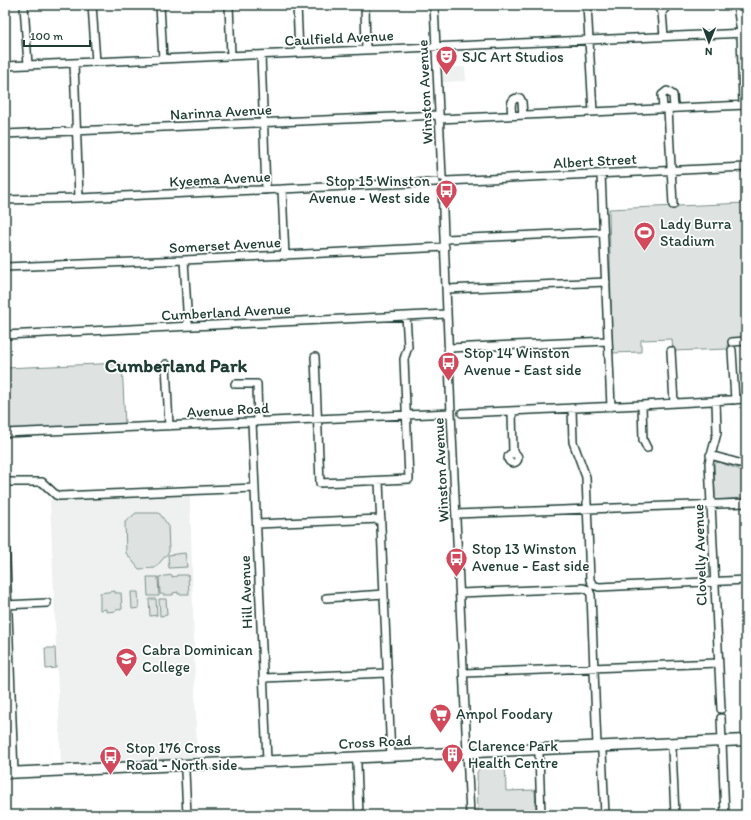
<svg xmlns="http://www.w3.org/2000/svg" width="751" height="820" font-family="Itim,sans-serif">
	<rect width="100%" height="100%" fill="#fff"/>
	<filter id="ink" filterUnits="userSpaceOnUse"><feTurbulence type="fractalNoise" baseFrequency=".025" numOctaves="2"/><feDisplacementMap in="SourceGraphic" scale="8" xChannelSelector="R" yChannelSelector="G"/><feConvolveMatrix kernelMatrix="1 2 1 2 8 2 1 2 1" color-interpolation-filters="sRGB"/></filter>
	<g filter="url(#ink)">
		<path fill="#eef1f0" d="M442 53H453L454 67H465L466 81 443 82Z
			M190 495 197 758 61 765 50 500Z
			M5 619 11 765 7 770H5Z"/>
		<path fill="#dee3e2" stroke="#7e908b" d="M746 203V340L728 341V349L673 351 672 339 641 340V352L612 353 609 209Z
			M122 363 125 425 5 430V368Z
			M718 462 741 470H746V498L715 500 714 464Z
			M136 513H159L168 525 169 552 155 568 139 569 126 553 125 522Z
			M185 553 187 567 169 568 168 555Z
			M172 575V577L177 576V575H188L189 594H178V592L173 593V595H163L162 594H160L159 577Z
			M147 577H158L159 596H148Z
			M115 591V593H121L122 609 116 610V611L106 612V609L100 610V593Z
			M131 592H138L139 608 132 609Z
			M149 599H156L157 615 150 616Z
			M159 599H166L167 615 160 616Z
			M45 648H55L56 668 46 669Z
			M505 760 506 791 535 790 536 815H478L477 772 486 761Z"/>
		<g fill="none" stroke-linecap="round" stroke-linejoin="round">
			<defs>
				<path id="minor" d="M24 5 28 65
					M92 5 96 62
					M160 5 163 59
					M229 5 231 56
					M297 5 299 53
					M365 5 366 50
					M434 5 442 177
					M587 5 593 112
					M656 5 662 12 664 36
					M737 5 741 33 743 105
					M662 12 668 5
					M261 55 266 190
					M74 63 79 198
					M5 66 746 33
					M663 109 662 95 667 91 673 95 674 108
					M668 109 673 205
					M512 115C511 108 509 97 520 98L522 102 523 115
					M439 119 746 105
					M5 134 439 115
					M601 174 611 407
					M446 181 746 167
					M442 186 451 413 470 815
					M282 189 285 256
					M5 200 79 198 436 182
					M445 239 603 232
					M184 260 188 326
					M5 267 184 260 445 247
					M447 289 606 282
					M5 335 447 314
					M732 342 746 341
					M449 348 608 341
					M732 350 735 400
					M671 351 674 403
					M315 357 320 483 409 479 404 359 408 347 406 316
					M166 364 169 426
					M235 384H257L258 422
					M716 401 717 433 709 463 721 709
					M642 405 643 440 647 448
					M572 408 573 442 586 477 590 580 593 585 599 587 746 580
					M512 411 513 454
					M462 413 642 405 746 399
					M252 422 267 761
					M5 433 451 413
					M508 458a5 5 0 1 1 10 0a5 5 0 1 1-10 0Z
					M710 455 739 463
					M379 481 391 756
					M5 482H42L56 495 59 496 255 488
					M456 514 746 503
					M257 524 381 519
					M5 535 14 773
					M460 593 583 588 589 590 591 595 597 746
					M326 598 384 594
					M5 605 47 603
					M464 673 718 663
					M263 678 388 673
					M721 718 725 815
					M672 749 675 815
					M602 752 605 815
					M539 754 541 815
					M357 764 359 815
					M185 771 187 815"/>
				<path id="highway" d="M5 773 746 740"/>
			</defs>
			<use href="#minor" stroke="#1f3d34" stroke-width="10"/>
			<use href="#highway" stroke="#1f3d34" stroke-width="13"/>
			<use href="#minor" stroke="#fff" stroke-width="7"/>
			<use href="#highway" stroke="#fff" stroke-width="10"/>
		</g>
	</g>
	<defs>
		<symbol id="theatre-pin" viewBox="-11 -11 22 30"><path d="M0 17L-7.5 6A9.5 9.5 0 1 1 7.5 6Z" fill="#d1495b" stroke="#fff"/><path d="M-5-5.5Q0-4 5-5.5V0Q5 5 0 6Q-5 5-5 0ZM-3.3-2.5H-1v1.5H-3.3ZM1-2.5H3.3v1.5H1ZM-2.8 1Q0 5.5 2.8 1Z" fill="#fff"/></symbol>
		<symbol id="bus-pin" viewBox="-11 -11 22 30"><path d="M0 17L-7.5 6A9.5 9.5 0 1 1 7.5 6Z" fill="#d1495b" stroke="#fff"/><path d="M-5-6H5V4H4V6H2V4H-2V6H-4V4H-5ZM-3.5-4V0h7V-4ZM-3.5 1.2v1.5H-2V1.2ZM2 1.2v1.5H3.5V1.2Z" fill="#fff"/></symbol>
		<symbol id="stadium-pin" viewBox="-11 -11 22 30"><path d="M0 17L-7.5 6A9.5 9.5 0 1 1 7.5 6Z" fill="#d1495b" stroke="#fff"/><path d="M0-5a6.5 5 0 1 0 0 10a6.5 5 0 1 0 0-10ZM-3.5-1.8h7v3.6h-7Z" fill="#fff"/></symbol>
		<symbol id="school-pin" viewBox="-11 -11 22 30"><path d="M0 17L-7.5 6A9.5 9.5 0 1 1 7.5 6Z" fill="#d1495b" stroke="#fff"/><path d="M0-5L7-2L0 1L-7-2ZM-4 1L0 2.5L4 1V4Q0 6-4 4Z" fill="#fff"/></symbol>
		<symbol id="supermarket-pin" viewBox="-11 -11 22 30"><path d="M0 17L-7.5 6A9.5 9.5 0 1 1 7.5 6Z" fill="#d1495b" stroke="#fff"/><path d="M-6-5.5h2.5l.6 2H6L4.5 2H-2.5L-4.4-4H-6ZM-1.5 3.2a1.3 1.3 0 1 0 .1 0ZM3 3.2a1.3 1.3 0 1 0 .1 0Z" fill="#fff"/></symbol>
		<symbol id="building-pin" viewBox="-11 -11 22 30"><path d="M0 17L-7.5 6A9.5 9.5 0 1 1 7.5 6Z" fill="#d1495b" stroke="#fff"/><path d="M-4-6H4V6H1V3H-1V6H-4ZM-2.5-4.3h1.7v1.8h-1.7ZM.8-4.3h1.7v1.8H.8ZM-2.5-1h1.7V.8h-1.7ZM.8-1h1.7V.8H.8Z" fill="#fff"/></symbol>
	</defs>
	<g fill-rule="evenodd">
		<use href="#theatre-pin" x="434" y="44" width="25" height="34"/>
		<use href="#bus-pin" x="434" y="178" width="25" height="34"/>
		<use href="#stadium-pin" x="632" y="220" width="25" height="34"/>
		<use href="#bus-pin" x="436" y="350" width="25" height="34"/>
		<use href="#bus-pin" x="444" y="546" width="25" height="34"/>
		<use href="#school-pin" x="114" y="646" width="25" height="34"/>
		<use href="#supermarket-pin" x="428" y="702" width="25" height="34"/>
		<use href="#building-pin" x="440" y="742" width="25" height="34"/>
		<use href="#bus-pin" x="98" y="744" width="25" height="34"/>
	</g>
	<g text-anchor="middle" stroke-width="3.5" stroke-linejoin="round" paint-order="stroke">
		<g font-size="15" fill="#1f3d34" stroke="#fff">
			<text transform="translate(339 38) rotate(-3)" y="5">Caulfield Avenue</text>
			<text transform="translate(425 92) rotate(-93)" y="5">Winston Avenue</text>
			<text transform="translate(221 112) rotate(-3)" y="5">Narinna Avenue</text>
			<text transform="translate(595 161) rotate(-3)" y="5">Albert Street</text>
			<text transform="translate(220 179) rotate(-3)" y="5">Kyeema Avenue</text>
			<text transform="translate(225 245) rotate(-3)" y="5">Somerset Avenue</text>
			<text transform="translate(226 312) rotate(-3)" y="5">Cumberland Avenue</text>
			<text transform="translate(228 410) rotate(-3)" y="5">Avenue Road</text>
			<text transform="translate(441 470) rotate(-93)" y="5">Winston Avenue</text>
			<text transform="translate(700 555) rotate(-92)" y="5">Clovelly Avenue</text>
			<text transform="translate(246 592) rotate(-92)" y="5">Hill Avenue</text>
			<text transform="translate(375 742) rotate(-3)" y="5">Cross Road</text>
		</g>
		<g font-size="15" fill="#1f3d34" stroke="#fff" text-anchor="start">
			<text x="462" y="62">SJC Art Studios</text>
			<text x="430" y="186" text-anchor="end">Stop 15 Winston<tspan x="430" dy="17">Avenue - West side</tspan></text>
			<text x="660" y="229">Lady Burra<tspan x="660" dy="17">Stadium</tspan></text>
			<text x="464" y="358">Stop 14 Winston<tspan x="464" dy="17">Avenue - East side</tspan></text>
			<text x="472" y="554">Stop 13 Winston<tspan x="472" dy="17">Avenue - East side</tspan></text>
			<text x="142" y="655">Cabra Dominican<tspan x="142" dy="17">College</tspan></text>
			<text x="456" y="719">Ampol Foodary</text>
			<text x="468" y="751">Clarence Park<tspan x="468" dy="17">Health Centre</tspan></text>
			<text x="126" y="753">Stop 176 Cross<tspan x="126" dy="17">Road - North side</tspan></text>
		</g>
		<g font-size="19" font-weight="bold" fill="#1f3d34" stroke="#fff">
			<text x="176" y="372">Cumberland Park</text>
		</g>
	</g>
	<rect width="751" height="820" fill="none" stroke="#fff" stroke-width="20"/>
	<rect x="10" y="10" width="731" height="800" fill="none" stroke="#1f3d34" stroke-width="1.5" filter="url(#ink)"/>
	<g transform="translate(709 42) rotate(181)" stroke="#ffffff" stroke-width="3" paint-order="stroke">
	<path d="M0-3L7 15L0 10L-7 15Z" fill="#1f3d34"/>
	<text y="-6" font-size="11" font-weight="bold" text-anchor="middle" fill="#1f3d34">N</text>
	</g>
	<path d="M24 40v6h66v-6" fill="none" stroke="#1f3d34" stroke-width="2"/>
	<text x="30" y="40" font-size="12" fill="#1f3d34" stroke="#ffffff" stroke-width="3" paint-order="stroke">100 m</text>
</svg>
